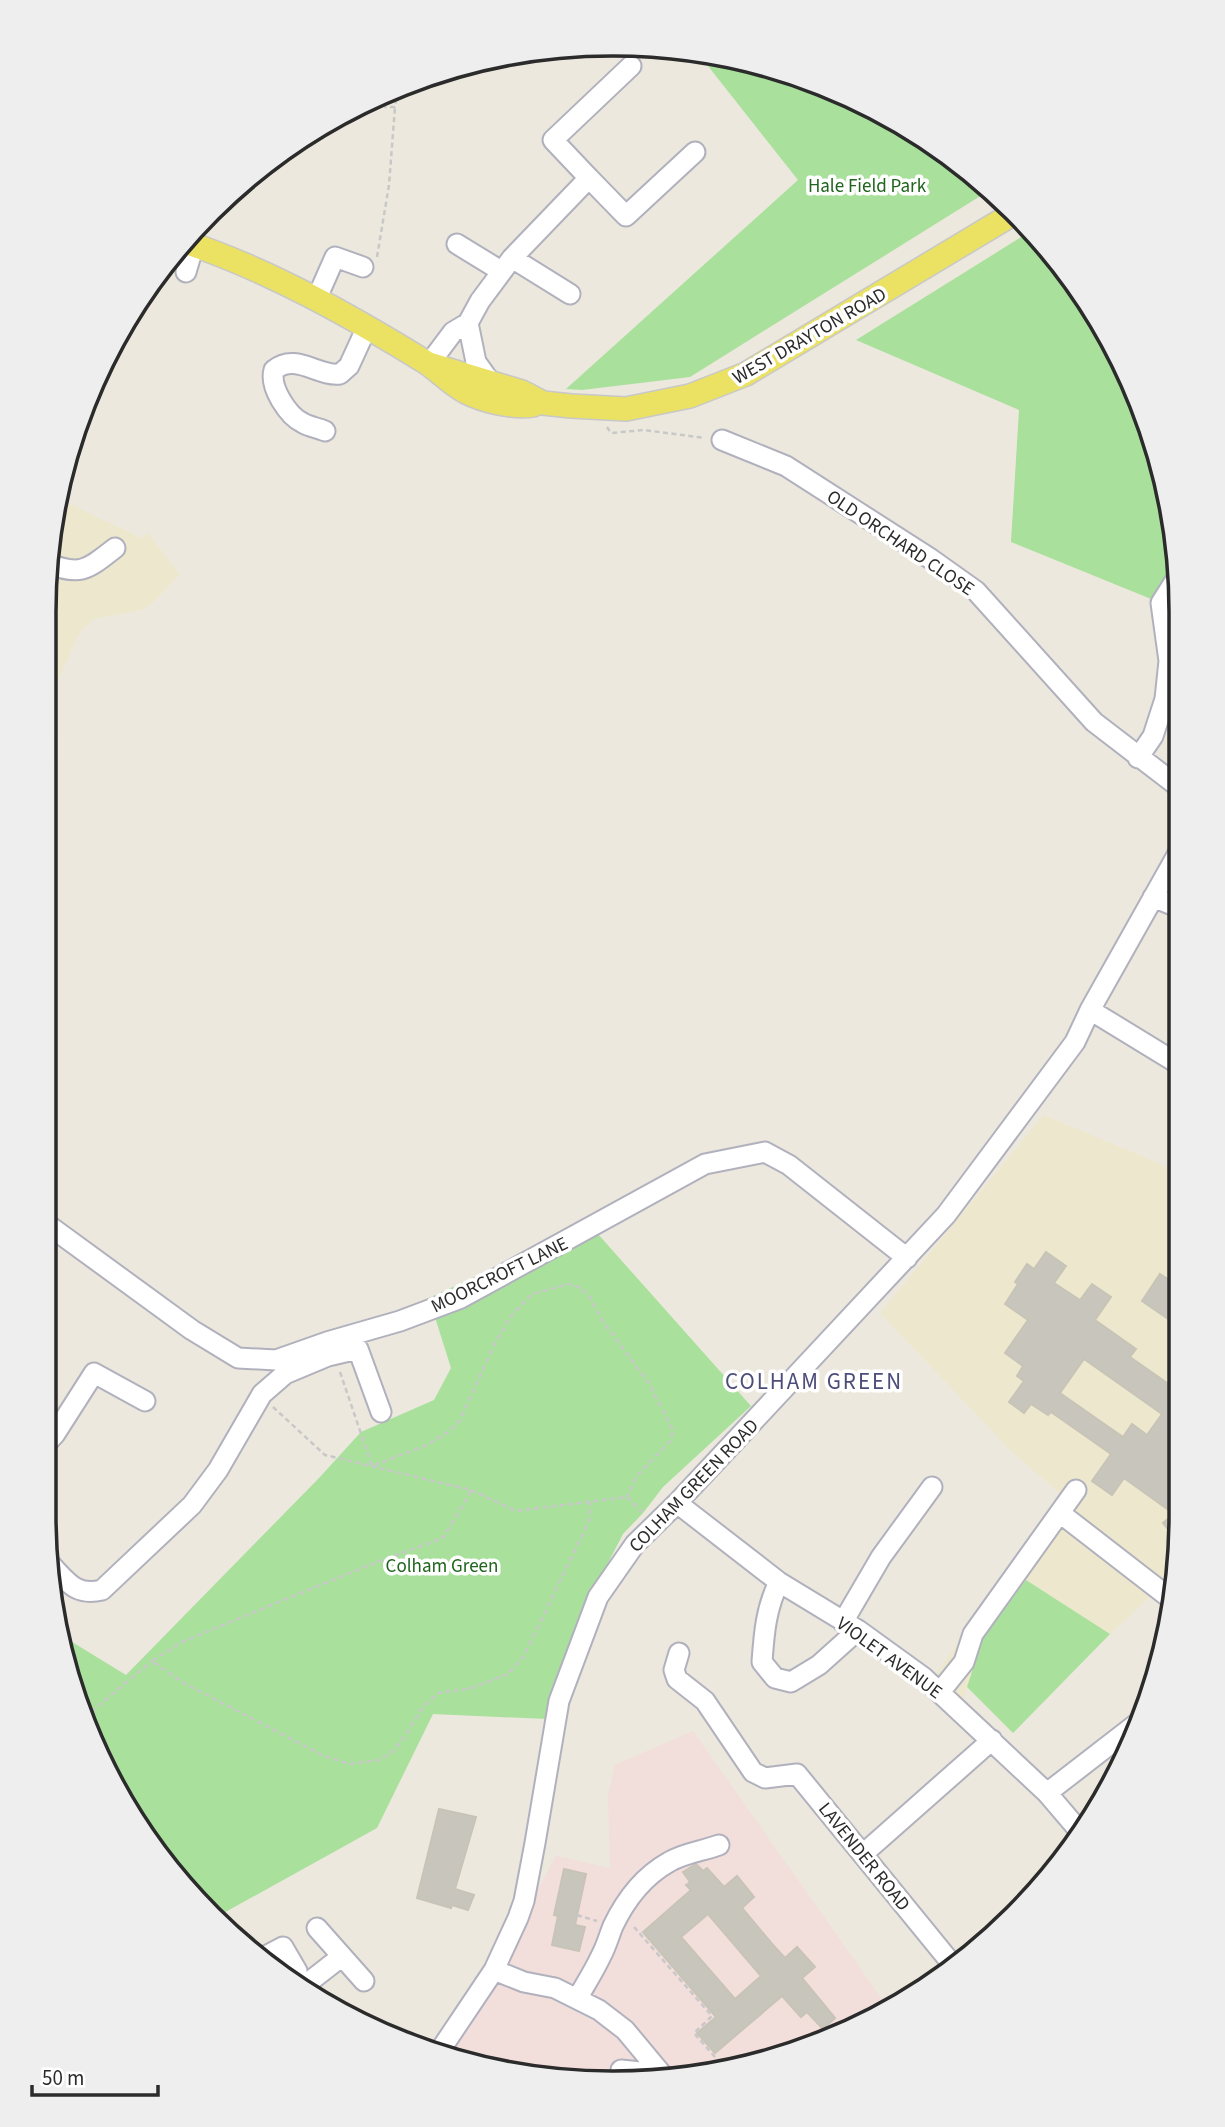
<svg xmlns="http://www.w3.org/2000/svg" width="1225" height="2127" font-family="'Source Sans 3',sans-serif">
	<rect width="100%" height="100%" fill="#ece8dd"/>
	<path fill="#ede8cd" d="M60 499 141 538 148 533 180 574 155 601 142 610 95 619 81 630 48 702 45 700V575Z
		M1044 1115 1180 1172V1552L1168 1612 1152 1595 1110 1634 1026 1580 984 1635 961 1705 932 1680 1061 1494 1013 1453 880 1313Z"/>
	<path fill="#f2dedb" d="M693 1731 886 2005 830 2040 649 2082 465 2064 439 2052 494 1970 556 1856 610 1868 608 1797 615 1765Z"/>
	<path fill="#a8e09c" d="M697 52C771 59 865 99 927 139 949 153 969 173 990 190L690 377 582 390 566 389 798 180Z
		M1031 231 1105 328 1151 430 1180 573 1161 603 1011 542 1019 410 856 340Z
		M589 1224 751 1406 663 1487 643 1513 623 1534 580 1617 547 1719 433 1714 377 1828 220 1915 161 1860 74 1697 64 1637 126 1675 320 1477 361 1432 434 1400 451 1368 429 1298Z
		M1026 1580 1110 1634 1013 1733 967 1687 984 1635Z"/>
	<path fill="#c8c6bc" stroke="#c7c4b7" stroke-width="2" fill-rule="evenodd" d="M1046 1252 1066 1266 1054 1283 1080 1300 1092 1284 1111 1297 1095 1320 1136 1349 1130 1357 1180 1392V1544L1163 1523 1174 1514 1124 1478 1112 1495 1092 1481 1111 1454 1051 1412 1048 1415 1031 1404 1024 1413 1009 1402 1024 1381 1017 1376 1023 1366 1005 1353 1028 1320 1005 1304 1018 1284 1015 1282 1027 1264 1034 1269ZM1084 1359 1162 1414 1147 1435 1132 1424 1123 1437 1060 1393Z
		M1160 1274 1180 1287V1327L1142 1301Z
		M439 1809 476 1817 455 1889 474 1895 468 1910 452 1905 451 1908 417 1898Z
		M696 1864 703 1871 707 1868 724 1887 737 1876 754 1897 742 1908 773 1945 785 1958 797 1947 815 1967 802 1978 835 2018 823 2029 807 2012 801 2017 782 1996 715 2053 697 2033 716 2017 643 1932 691 1890 686 1885 690 1882 683 1872ZM708 1914 761 1976 735 1999 681 1937Z
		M564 1869 586 1874 575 1925 585 1927 579 1951 552 1945 558 1916 554 1915Z"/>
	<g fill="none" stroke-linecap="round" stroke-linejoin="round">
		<defs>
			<path id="minor" d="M346 113 366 102
				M589 178 626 216 695 152
				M457 244 501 271
				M512 258 570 294
				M186 272 194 245
				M316 300 335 257 363 267
				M468 323 476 362 491 383
				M429 364 453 332 468 323 480 301 512 258 589 178 553 140 631 66
				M325 431C318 428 310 427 303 423 288 416 269 387 274 370 296 352 318 377 340 374L349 366 366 329
				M722 440 786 466 931 559 976 591 1094 722 1180 788
				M47 563C81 577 88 569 115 548
				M1138 758 1153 736 1165 699 1169 661 1161 603 1180 573
				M1153 897 1175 906 1180 903
				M1090 1010 1180 1065
				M44 1222 192 1330 238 1358 276 1360 327 1342 400 1321 461 1298 705 1164 765 1152 789 1165 907 1258
				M44 1446 55 1434 94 1373 145 1401
				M677 1503 779 1582 858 1630 923 1677 1047 1793 1082 1834
				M1060 1513 1171 1599
				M52 1566C69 1584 77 1596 102 1590L192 1505 218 1470 262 1394 285 1374 328 1356 358 1349 381 1412
				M779 1582C766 1608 764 1633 762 1662L775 1678 791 1682 819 1665 858 1630
				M843 1622 881 1557 932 1487
				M679 1653 674 1670 677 1679 705 1701 753 1772 765 1778 797 1774 952 1964
				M940 1692 964 1662 973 1634 1076 1490
				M1047 1793 1140 1721
				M863 1854 992 1740
				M317 1928 364 1981
				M264 1957 283 1947 297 1971
				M494 1970 524 1982 555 1988 599 2010 625 2030 665 2078
				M300 1989 341 1957
				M577 1999C585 1985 594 1971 601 1956 606 1947 609 1936 613 1926 625 1901 644 1876 669 1862 684 1853 703 1851 719 1845
				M439 2052 494 1970 518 1918 524 1901 535 1843 559 1701 598 1597 635 1544 677 1503 946 1215 1075 1042 1090 1010 1180 850
				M621 2070 650 2073"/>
			<path id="major" d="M185 242C269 270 351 316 427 363 440 372 451 384 466 392 484 401 512 408 533 405
				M429 364 522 392 543 403 571 406 626 409 690 396 746 374 1016 212"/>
		</defs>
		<use href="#minor" stroke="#b1b1be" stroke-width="23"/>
		<use href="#major" stroke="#c8c8c8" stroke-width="26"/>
		<path stroke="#c8c8c8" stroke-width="2.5" stroke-dasharray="5 3.5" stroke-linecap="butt" d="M382 105 386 107H395L397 94 404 84
			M973 176 989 203
			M377 257 389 185 395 107
			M607 427 611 433 644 430 705 438
			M340 1372 372 1466 427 1445 447 1433 460 1420 495 1343 512 1315 532 1294 568 1284 581 1288 589 1296 602 1320 648 1382 673 1430 671 1440 636 1477 627 1497
			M273 1407 325 1455 471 1490 516 1511 627 1497
			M471 1491 443 1538 364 1567 182 1642 152 1661 182 1682 322 1755 349 1764 379 1760 392 1752 403 1739 422 1708 438 1693 472 1688 508 1674 524 1656 589 1521 590 1502
			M627 1497 642 1512
			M85 1717 152 1661
			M577 1915 597 1921
			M634 1927 712 2016 694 2033 722 2065"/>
		<use href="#minor" stroke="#fff" stroke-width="19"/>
		<use href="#major" stroke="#ebe263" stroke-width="23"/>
	</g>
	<g text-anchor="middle" stroke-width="7" stroke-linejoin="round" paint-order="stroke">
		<g font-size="19" fill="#20651d" stroke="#fff">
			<text x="867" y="192">Hale Field Park</text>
			<text x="442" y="1572">Colham Green</text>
		</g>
		<g font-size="19" fill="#2b2b2b" stroke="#fff">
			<text transform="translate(809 335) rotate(-30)" y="7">WEST DRAYTON ROAD</text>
			<text transform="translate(901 542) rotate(34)" y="7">OLD ORCHARD CLOSE</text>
			<text transform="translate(499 1274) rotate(-26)" y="7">MOORCROFT LANE</text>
			<text transform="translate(693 1485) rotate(-46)" y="7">COLHAM GREEN ROAD</text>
			<text transform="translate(890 1657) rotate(36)" y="7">VIOLET AVENUE</text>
			<text transform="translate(865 1856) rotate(51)" y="7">LAVENDER ROAD</text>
		</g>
		<g font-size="23" letter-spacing="2" fill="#4d4d7a" stroke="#fff">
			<text x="814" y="1389">COLHAM GREEN</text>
		</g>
	</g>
	<path d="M0 0H1225V2127H0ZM612 56H613A556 556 0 0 1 1169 612V1515A556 556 0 0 1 613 2071H612A556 556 0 0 1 56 1515V612A556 556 0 0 1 612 56Z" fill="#eee" fill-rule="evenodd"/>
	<path fill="none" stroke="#2b2b2b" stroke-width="3.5" d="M612 56H613A556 556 0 0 1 1169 612V1515A556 556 0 0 1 613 2071H612A556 556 0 0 1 56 1515V612A556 556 0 0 1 612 56Z"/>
	<path d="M32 2085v10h126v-10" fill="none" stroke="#2b2b2b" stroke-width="3.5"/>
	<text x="42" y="2085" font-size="21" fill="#2b2b2b" stroke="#ffffff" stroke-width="5" paint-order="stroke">50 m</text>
</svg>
